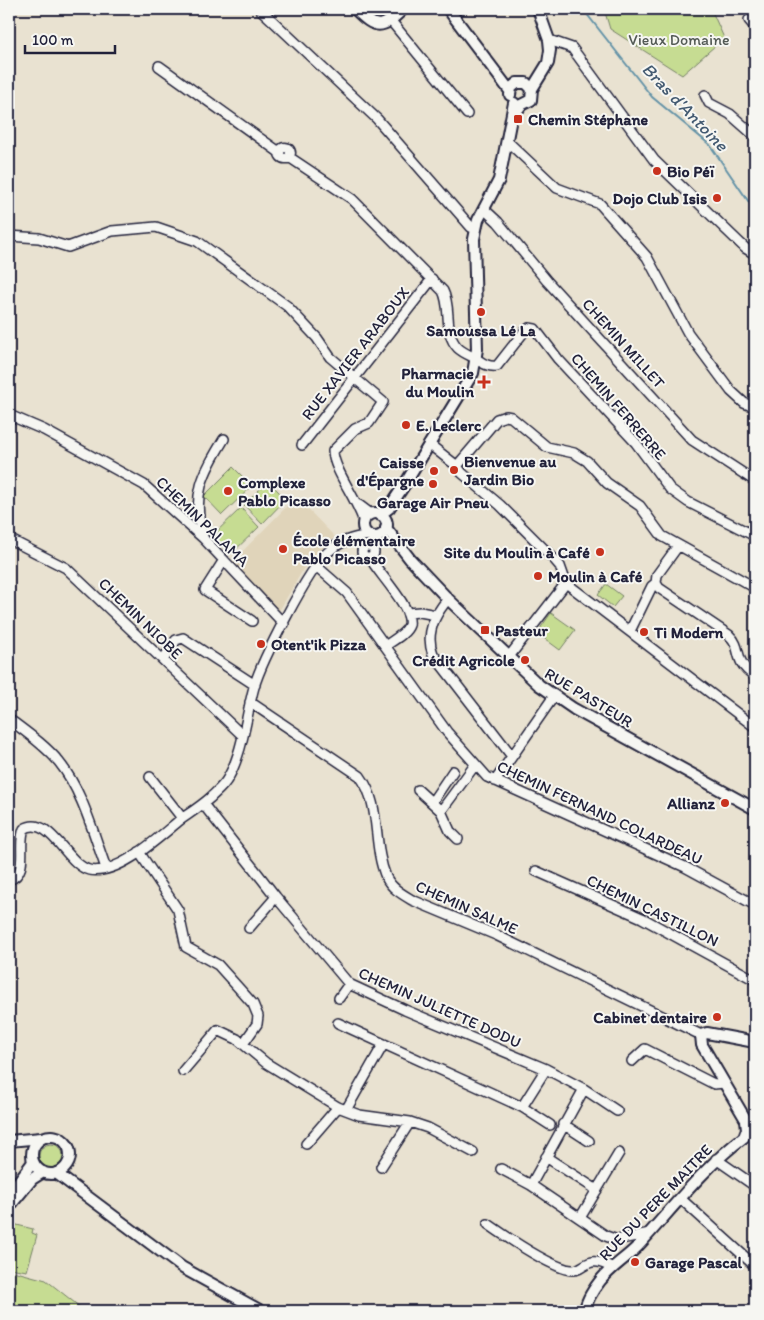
<svg xmlns="http://www.w3.org/2000/svg" width="764" height="1320" font-family="Itim,sans-serif">
	<rect width="100%" height="100%" fill="#e9e2d1"/>
	<filter id="ink" filterUnits="userSpaceOnUse"><feTurbulence type="fractalNoise" baseFrequency=".02" numOctaves="2"/><feDisplacementMap in="SourceGraphic" scale="10" xChannelSelector="R" yChannelSelector="G"/><feConvolveMatrix kernelMatrix="1 2 1 2 8 2 1 2 1" color-interpolation-filters="sRGB"/></filter>
	<g filter="url(#ink)">
		<path fill="#e0d4ba" d="M296 497 335 537 308 561 279 611 232 562Z"/>
		<path fill="#c6dc92" stroke="#747f66" d="M604 9H711L724 38 682 75 610 29Z
			M233 467 252 486 222 515 204 496Z
			M268 481 286 499 262 524 244 505Z
			M241 508 259 527 231 554 213 535Z
			M606 584 622 596 613 607 598 595Z
			M551 613 575 630 560 650 537 633Z
			M39 1156a12 12 0 1 1 24 0a12 12 0 1 1-24 0Z
			M9 1223 33 1229 32 1233 37 1235 27 1271 9 1268Z
			M9 1270 46 1280 85 1311H9Z"/>
		<g fill="none" stroke-linecap="round" stroke-linejoin="round">
			<path stroke="#6392a7" stroke-width="2" d="M570 9 586 13 652 97 710 145 755 211"/>
			<defs>
				<path id="minor" d="M260 9 377 119 471 227 476 229
					M749 20 755 27
					M391 21 467 114
					M549 40 572 48 654 160 745 248 755 254
					M159 66 279 152
					M705 95 709 103 730 114 755 136
					M507 141 557 188 600 204 647 257 688 333 731 391 744 403 755 407
					M279.5 153a5.5 5.5 0 1 1 11 0a5.5 5.5 0 1 1-11 0Z
					M289 157 352 199 443 291C452 308 443 333 458 348 462 352 469 355 475 358 483 363 487 367 497 366L523 333 529 328 535 329 558 359 636 443 670 489 688 502 755 536
					M484 209 498 222 547 281 692 440 755 481
					M9 236 39 238 68 247 112 231 156 227 197 241 287 306 317 338 330 357 383 402 369 423 355 429 333 451C333 469 358 501 364 522
					M9 415 44 430 144 485 203 538 284 624
					M429 444 457 466 462 473 500 505 554 559 560 566 566 583 755 727
					M302 445 432 279
					M457 466 497 419 506 416 511 417 547 447 574 453 587 461 607 483 640 506 662 536 754 587
					M359 505 371 514
					M203 536C191 495 203 474 224 439
					M9 539 66 568 242 735
					M362 552a6 6 0 1 1 12 0a6 6 0 1 1-12 0Z
					M370 558C378 573 413 608 409 625 406 634 392 641 385 646
					M224 560 205 590 252 621
					M315 565 347 593 447 732 487 777 685 867 755 905
					M656 583 659 588 729 635C744 649 731 660 755 676
					M448 599C435 614 425 634 433 654L511 755
					M407 613 420 612 436 615
					M630 631 652 586 656 583 657 575 678 546
					M508 658 566 583
					M163 660 176 640 183 638 255 685
					M250 702 360 776C382 806 372 844 386 877 391 888 402 894 412 900L496 935 701 1035
					M9 719C26 732 45 745 59 762 83 792 93 833 106 868
					M150 777 182 818
					M495 781 554 696
					M418 790 441 811 450 831 458 839
					M432 802 453 771
					M203 804 276 897 349 984 405 1010 546 1069 584 1089 617 1111
					M441 811 475 765
					M139 852 178 910 186 947 218 965 253 1004 258 1016 257 1024 243 1044
					M536 871 642 918 755 980
					M9 880C30 872 17 846 24 829 49 813 67 865 89 870 118 876 159 837 180 820 190 813 201 806 210 798 216 792 224 786 228 778 243 752 246 716 254 687 261 662 309 568 328 552 340 541 353 538 369 535
					M249 928 276 897
					M339 998 349 984
					M338 1023 522 1107 550 1125
					M632 1061 645 1049 714 1084 724 1083
					M183 1071 218 1030 237 1039 266 1063 338 1107 359 1115 410 1122 428 1128 473 1152
					M522 1107 546 1069
					M346 1110 383 1045
					M563 1124 589 1141
					M306 1144 338 1107
					M546 1157 597 1190
					M716 1159 755 1186
					M381 1167 410 1122
					M501 1169 531 1185 606 1236 617 1240 650 1233
					M531 1185 584 1089
					M681 1199 755 1266
					M580 1218 619 1153
					M488 1224C508 1238 543 1262 566 1269 588 1275 582 1251 613 1268"/>
				<path id="major" d="M355 9C376 30 382 30 403 9
					M448 9 510 91
					M510 95 511 88 517 83H526L532 89
					M513 117 521 105 531 100 532 89 548 63 550 50 549 40 538 9
					M363 525a12 12 0 1 1 24 0a12 12 0 1 1-24 0Z
					M380 515 389 508 405 484 473 373 477 349 474 239 478 220 499 180 514 103
					M386 528 410 559 448 599 539 685 574 709 755 809
					M32 1155a19 19 0 1 1 38 0a19 19 0 1 1-38 0Z
					M9 1141 41 1138
					M56 1173 183 1268 261 1311
					M9 1194 33 1162
					M9 1207 32 1179 43 1172
					M585 1311C586 1300 593 1290 600 1281 610 1268 625 1259 637 1247 672 1209 703 1168 744 1137L747 1129 746 1120 702 1045 701 1035 707 1033 755 1042"/>
			</defs>
			<use href="#minor" stroke="#22223b" stroke-width="12"/>
			<use href="#major" stroke="#22223b" stroke-width="14"/>
			<use href="#minor" stroke="#f6f6f2" stroke-width="9"/>
			<use href="#major" stroke="#f6f6f2" stroke-width="10"/>
		</g>
	</g>
	<g fill="#c8321e" stroke="#f6f6f2" stroke-width="2">
		<rect x="513" y="114" width="10" height="10" rx="2.5"/>
		<circle cx="657" cy="171" r="5"/>
		<circle cx="717" cy="198" r="5"/>
		<circle cx="481" cy="312" r="5"/>
		<path d="M481.5 374.5h5v5h5v5h-5v5h-5v-5h-5v-5h5z"/>
		<circle cx="406" cy="425" r="5"/>
		<circle cx="454" cy="470" r="5"/>
		<circle cx="434" cy="471" r="5"/>
		<circle cx="433" cy="484" r="5"/>
		<circle cx="228" cy="491" r="5"/>
		<circle cx="283" cy="549" r="5"/>
		<circle cx="600" cy="552" r="5"/>
		<circle cx="538" cy="576" r="5"/>
		<rect x="480" y="625" width="10" height="10" rx="2.5"/>
		<circle cx="644" cy="632" r="5"/>
		<circle cx="261" cy="644" r="5"/>
		<circle cx="525" cy="660" r="5"/>
		<circle cx="725" cy="803" r="5"/>
		<circle cx="717" cy="1017" r="5"/>
		<circle cx="635" cy="1262" r="5"/>
	</g>
	<g text-anchor="middle" stroke-width="4" stroke-linejoin="round" paint-order="stroke">
		<g font-size="16" fill="#535a55" stroke="#f6f6f2">
			<text x="679" y="45">Vieux Domaine</text>
		</g>
		<g font-size="16" font-weight="bold" fill="#22223b" stroke="#f6f6f2" text-anchor="start">
			<text x="528" y="125">Chemin Stéphane</text>
			<text x="667" y="177">Bio Péï</text>
			<text x="707" y="204" text-anchor="end">Dojo Club Isis</text>
			<text x="481" y="336" text-anchor="middle">Samoussa Lé La</text>
			<text x="474" y="379" text-anchor="end">Pharmacie<tspan x="474" dy="18">du Moulin</tspan></text>
			<text x="416" y="431">E. Leclerc</text>
			<text x="464" y="467">Bienvenue au<tspan x="464" dy="18">Jardin Bio</tspan></text>
			<text x="424" y="468" text-anchor="end">Caisse<tspan x="424" dy="18">d'Épargne</tspan></text>
			<text x="238" y="488">Complexe<tspan x="238" dy="18">Pablo Picasso</tspan></text>
			<text x="433" y="508" text-anchor="middle">Garage Air Pneu</text>
			<text x="293" y="546">École élémentaire<tspan x="293" dy="18">Pablo Picasso</tspan></text>
			<text x="590" y="558" text-anchor="end">Site du Moulin à Café</text>
			<text x="548" y="582">Moulin à Café</text>
			<text x="495" y="636">Pasteur</text>
			<text x="654" y="638">Ti Modern</text>
			<text x="271" y="650">Otent'ik Pizza</text>
			<text x="515" y="666" text-anchor="end">Crédit Agricole</text>
			<text x="715" y="809" text-anchor="end">Allianz</text>
			<text x="707" y="1023" text-anchor="end">Cabinet dentaire</text>
			<text x="645" y="1268">Garage Pascal</text>
		</g>
		<g font-size="16" fill="#22223b" stroke="#f6f6f2">
			<text transform="translate(624 343) rotate(48)" y="6">CHEMIN MILLET</text>
			<text transform="translate(355 353) rotate(-52)" y="6">RUE XAVIER ARABOUX</text>
			<text transform="translate(619 406) rotate(49)" y="6">CHEMIN FERRERRE</text>
			<text transform="translate(203 521) rotate(44)" y="6">CHEMIN PALAMA</text>
			<text transform="translate(141 618) rotate(44)" y="6">CHEMIN NIOBE</text>
			<text transform="translate(589 697) rotate(31)" y="6">RUE PASTEUR</text>
			<text transform="translate(600 812) rotate(25)" y="6">CHEMIN FERNAND COLARDEAU</text>
			<text transform="translate(467 907) rotate(24)" y="6">CHEMIN SALME</text>
			<text transform="translate(653 910) rotate(26)" y="6">CHEMIN CASTILLON</text>
			<text transform="translate(440 1007) rotate(24)" y="6">CHEMIN JULIETTE DODU</text>
			<text transform="translate(655 1202) rotate(-46)" y="6">RUE DU PERE MAITRE</text>
		</g>
		<g font-size="18" font-style="italic" fill="#435a71" stroke="#f6f6f2">
			<text transform="translate(685 107) rotate(46)" y="6">Bras d'Antoine</text>
		</g>
	</g>
	<rect width="764" height="1320" fill="none" stroke="#f6f6f2" stroke-width="30"/>
	<rect x="15" y="15" width="734" height="1290" fill="none" stroke="#22223b" stroke-width="2" filter="url(#ink)"/>
	<path d="M25 45v8h90v-8" fill="none" stroke="#22223b" stroke-width="2.5"/>
	<text x="32" y="45" font-size="15" fill="#22223b" stroke="#f6f6f2" stroke-width="4" paint-order="stroke">100 m</text>
</svg>
